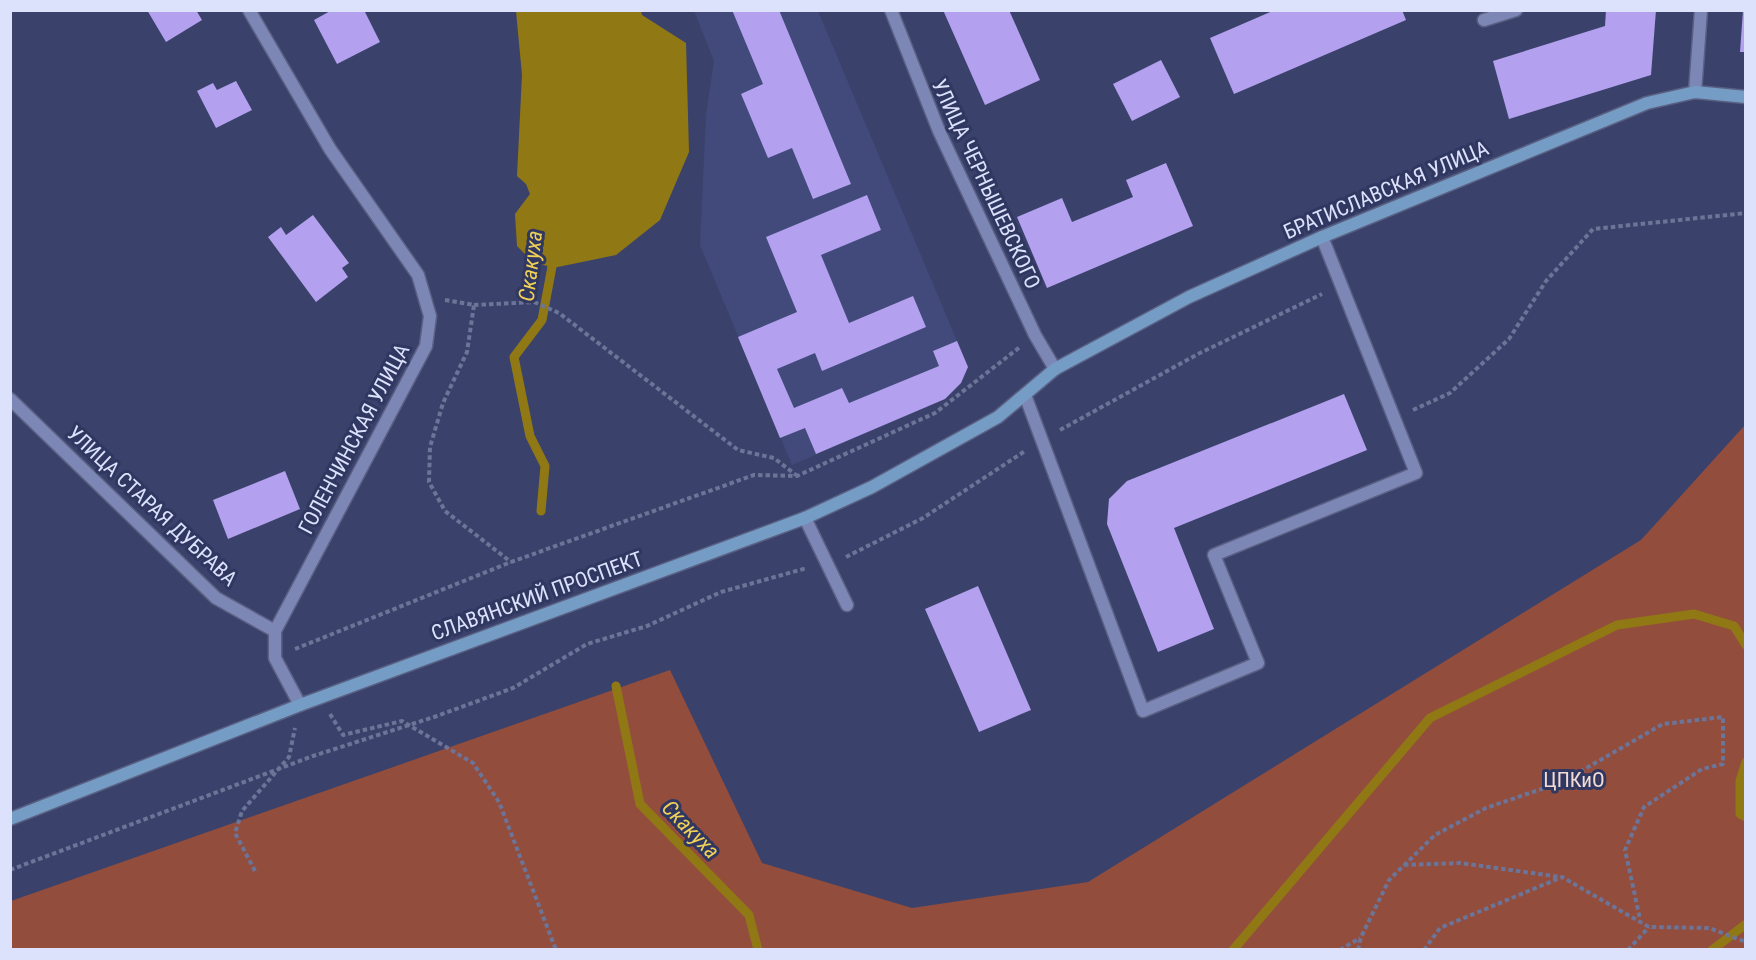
<svg xmlns="http://www.w3.org/2000/svg" width="1756" height="960" font-family="'Roboto Condensed',sans-serif">
	<rect width="100%" height="100%" fill="#3a426b"/>
	<path fill="#414a7a" d="M694 11H818L968 367 961 383 945 399 792 465 700 245 706 115 714 61Z"/>
	<path fill="#934d3d" d="M1745 425V949H11V901L670 670 762 863 912 908 1088 882 1641 540Z"/>
	<path fill="#907915" d="M516 11H641L642 15 686 43 689 152 660 220 616 255 553 268 532 261 517 246 515 214 530 194 526 184 517 176 522 75Z"/>
	<g fill="none" stroke-linecap="round" stroke-linejoin="round">
		<path stroke="#907915" stroke-width="9" d="M541 511 545 466 530 436 514 357 542 320 554 256
			M616 686 640 804 749 915 758 950
			M1746 762 1740 781V814L1746 817
			M1233 950 1430 718 1617 625 1694 614 1734 626 1746 645
			M1712 950 1746 924"/>
	</g>
	<path fill="#b3a0ef" d="M147 10H196L202 20 166 42Z
		M332 10H364L380 42 337 64 314 20Z
		M732 10H779L851 184 813 199 792 148 768 158 741 94 763 84Z
		M943 10H1009L1040 80 985 105Z
		M1275 10H1402L1406 20 1234 94 1210 38Z
		M1606 10H1656L1651 75 1509 119 1493 61 1605 26Z
		M1743 10H1746V52H1740Z
		M1161 60 1180 97 1132 121 1113 84Z
		M236 81 252 110 216 128 197 91 213 83 217 90Z
		M1166 163 1193 226 1047 288 1017 217 1062 198 1072 222 1133 197 1126 180Z
		M867 195 881 230 821 255 849 323 913 296 926 327 822 371 815 353 777 369 794 408 842 388 849 403 939 366 933 351 957 341 968 367 961 383 945 399 816 454 805 428 780 438 738 337 797 312 766 237Z
		M313 215 349 263 342 268 348 277 316 302 268 237 281 227 286 235Z
		M1344 394 1367 450 1174 528 1214 629 1158 652 1107 524 1109 499 1127 481Z
		M285 471 300 509 228 539 213 500Z
		M978 586 1031 710 979 732 925 609Z"/>
	<g fill="none" stroke-linecap="round" stroke-linejoin="round">
		<defs>
			<path id="lane" d="M1484 20 1516 10
				M1025 395 1143 711 1258 663 1214 555 1416 473 1322 237
				M805 518 847 605"/>
			<path id="street" d="M249 10 330 149 418 275 430 316 426 346 275 631V658L300 705
				M891 10 939 131 1035 335 1055 369
				M1695 92 1701 10
				M10 399 216 598 275 631"/>
			<path id="secondary" d="M10 819 300 705 805 518 872 487 998 417 1055 369 1189 297 1322 237 1647 103 1695 92 1746 97"/>
		</defs>
		<use href="#lane" stroke="#5a6083" stroke-width="15"/>
		<use href="#street" stroke="#5a6083" stroke-width="15"/>
		<use href="#secondary" stroke="#5a6083" stroke-width="15"/>
		<path stroke="#6c7498" stroke-width="4" stroke-dasharray="4.5 3" stroke-linecap="butt" d="M445 300 474 305 467 352 443 403 430 447 429 482 445 511 511 562
			M474 305 534 302 559 313 738 450 774 458 796 475
			M1413 410 1450 393 1509 339 1546 281 1593 229 1746 213
			M1060 430 1198 354 1322 294
			M846 557 923 518 1025 451
			M295 649 511 562 754 475 797 476 935 413 1020 347
			M330 714 343 735 402 721 473 763 499 802 556 950
			M1404 865 1460 863 1561 877
			M10 870 313 756 437 716 513 688 587 644 647 626 721 592 807 568
			M255 871 235 833 242 811 289 757 295 728
			M1340 950 1360 938
			M1358 950 1361 937 1389 880 1435 835 1486 808 1562 782 1663 724 1723 717V764L1702 769 1644 807 1625 850 1640 919
			M1424 950 1440 928 1562 877 1649 927 1709 928 1746 942
			M1628 950 1649 927"/>
		<use href="#lane" stroke="#7d87b5" stroke-width="12"/>
		<use href="#street" stroke="#7d87b5" stroke-width="12"/>
		<use href="#secondary" stroke="#749cc4" stroke-width="12"/>
	</g>
	<g text-anchor="middle" stroke-width="6" stroke-linejoin="round" paint-order="stroke">
		<g font-size="21" fill="#dce2fc" stroke="#303760">
			<text transform="translate(986 184) rotate(65)" y="7">УЛИЦА ЧЕРНЫШЕВСКОГО</text>
			<text transform="translate(1386 190) rotate(-23)" y="7">БРАТИСЛАВСКАЯ УЛИЦА</text>
			<text transform="translate(354 439) rotate(-62)" y="7">ГОЛЕНЧИНСКАЯ УЛИЦА</text>
			<text transform="translate(152 506) rotate(43)" y="7">УЛИЦА СТАРАЯ ДУБРАВА</text>
			<text transform="translate(537 596) rotate(-20)" y="7">СЛАВЯНСКИЙ ПРОСПЕКТ</text>
		</g>
		<g font-size="21" fill="#f4dcd5" stroke="#303760">
			<text x="1574" y="787">ЦПКиО</text>
		</g>
		<g font-size="22" font-style="italic" fill="#f0d157" stroke="#303760">
			<text transform="translate(530 266) rotate(-83)" y="8">Скакуха</text>
			<text transform="translate(691 829) rotate(46)" y="8">Скакуха</text>
		</g>
	</g>
	<rect width="1756" height="960" fill="none" stroke="#dce2fc" stroke-width="24"/>
</svg>
